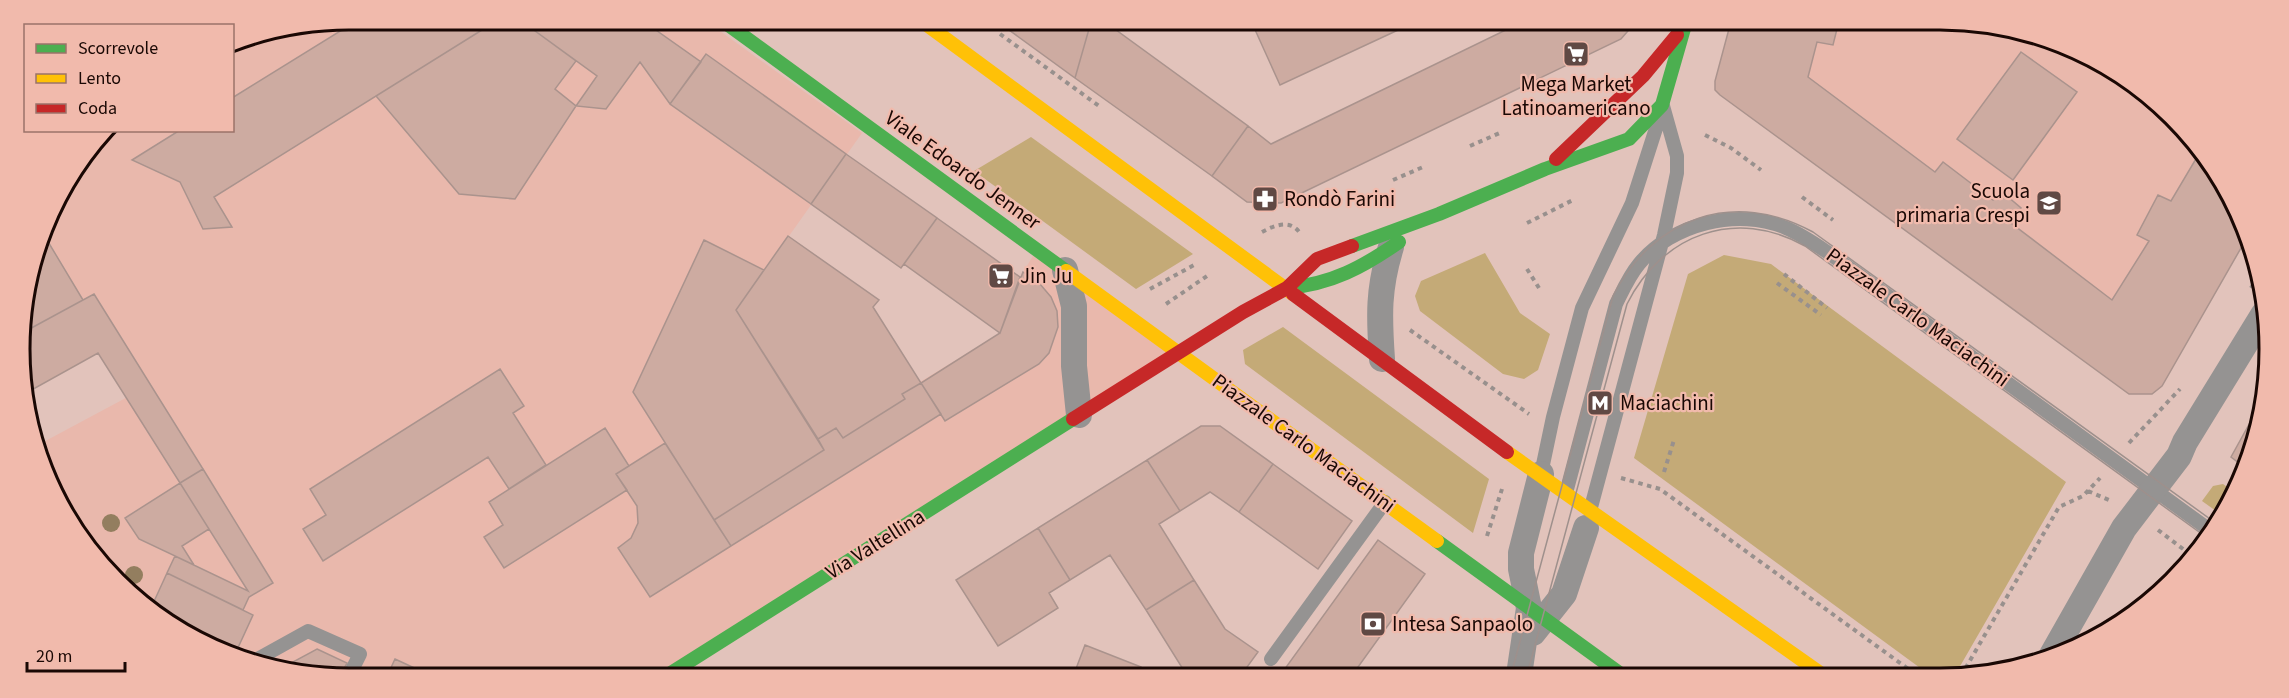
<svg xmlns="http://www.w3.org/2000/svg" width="2289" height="698" font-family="'Source Sans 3',sans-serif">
	<rect width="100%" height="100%" fill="#e2c3bb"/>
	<path fill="#e9b8ac" d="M349 20 706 21 862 133 789 236 879 300 873 308 920 382 1000 333 1020 277 1033 256 1176 351 666 673 284 672 166 623 75 532 36 446 150 385 94 294 24 332 22 306 54 203 109 131 232 130 233 43Z
		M1730 25 2005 26 2123 75 2214 166 2245 241 2162 386 2152 394H2129L1720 95 1715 90V81Z"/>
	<path fill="#c4aa77" d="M1031 137 1193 254 1136 289 974 171Z
		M1485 253 1520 313 1550 334 1538 370 1524 379 1503 374 1420 311 1415 296 1421 281Z
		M1724 255 1771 264 2066 482 1959 668 1943 675 1927 673 1634 458 1688 274Z
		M1283 327 1489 479 1473 533 1245 364 1243 350Z
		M2223 484 2234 492 2223 516 2202 501 2213 486Z
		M2174 563 2181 568 2158 597 2147 604Z"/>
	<path fill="#cdaba1" stroke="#aa938d" stroke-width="1.5" d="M358 20H498L214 197 232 227 203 229 180 182 132 160 180 130H232V98Z
		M498 20H520L576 61 555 89 576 106 515 199 459 194 376 96Z
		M520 20 643 21 701 62 670 104 640 62 606 109 576 106 597 76Z
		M998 22H1091L1075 78Z
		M1091 22H1105L1248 126 1212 176 1075 78Z
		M1252 23 1411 24 1280 85Z
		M1518 24H1634L1621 39 1281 203 1247 202 1212 176 1248 126 1271 144Z
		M1730 25H1838L1833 45 1817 42 1808 77 1935 172 1943 162 1993 200 2001 191 2021 208 2011 223 2112 300 2149 241 2137 235 2158 195 2171 201 2200 152 2214 166 2245 241 2162 386 2152 394H2129L1720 95 1715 90V81Z
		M2021 52 2077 92 2013 180 1957 139Z
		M706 54 846 154 811 204 670 104Z
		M846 154 937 218 901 268 811 204Z
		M937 218 1020 277 1000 333 904 264Z
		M44 235 83 300 24 332 22 306Z
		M788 236 879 300 873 307 921 383 902 394 905 399 843 438 836 428 818 439 736 310Z
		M704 240 764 270 736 310 824 450 714 520 633 392Z
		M1023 272 1040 284 1051 297 1057 311 1058 327 1049 353 1039 364 945 421 921 383 1000 333Z
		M94 294 203 469 180 483 98 353 28 392 24 332Z
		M500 369 524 406 513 413 546 465 509 489 488 457 323 561 303 529 326 515 310 489Z
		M921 383 941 414 731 546 714 520 824 450 818 439 836 428 843 438 905 399 902 394Z
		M2263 399V414L2243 466 2231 457Z
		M1201 426H1220L1273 464 1239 512 1210 492 1180 511 1147 460Z
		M605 428 629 466 616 474 627 490 504 568 484 537 503 525 489 502Z
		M665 443 731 546 650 597 618 548 631 538 638 523 637 506 616 474Z
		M1147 460 1180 511 1159 524 1194 580 1146 610 1110 555 1070 580 1038 528Z
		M1273 464 1352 521 1318 569 1239 512Z
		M203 469 273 583 249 597 243 610 167 573 175 556 248 591 180 483Z
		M180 483 209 529 182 546 194 565 139 539 125 518Z
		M1038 528 1070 580 1049 593 1058 608 998 646 956 580Z
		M1378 540 1425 574 1353 674H1289L1284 670Z
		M167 573 253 615 236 652 166 623 151 608Z
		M1194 580 1225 629 1258 652 1242 674H1186L1146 610Z
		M1085 645 1141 667 1139 674H1074Z
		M317 649 347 663 342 672H284L278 670Z
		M395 659 423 672H389Z"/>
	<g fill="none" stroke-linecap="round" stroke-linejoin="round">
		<path stroke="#98908d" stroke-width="4" stroke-dasharray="4.5 4.5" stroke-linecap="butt" d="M1000 34 1099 106
			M1705 135 1731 148 1761 170
			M1470 146 1502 132
			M1393 180 1423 167
			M1802 197 1833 220
			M1527 223 1575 199
			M1262 232C1275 225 1290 219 1300 233
			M1527 269 1539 288
			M1784 274 1827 308
			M1777 283 1821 315
			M2251 288 2259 275
			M1150 289 1196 264
			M1166 304 1210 274
			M1410 330 1529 414
			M2129 443 2180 389
			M1664 472 1674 440
			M1621 478 1660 489 1918 676
			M2088 491 2109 500
			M2158 530 2191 555
			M1487 536 1502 489
			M1961 676 2059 507 2083 496 2100 478"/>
		<path stroke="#959392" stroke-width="14" d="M1541 474 1553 417 1582 308 1632 203 1658 122
			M1566 493 1616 304C1623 290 1629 276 1639 264 1671 224 1738 207 1786 228 1803 235 1818 246 1833 256L2211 531
			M1590 511 1664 235 1677 173V156L1663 106
			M1271 659 1385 502
			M256 660 308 631 360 654 351 672"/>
		<path stroke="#959392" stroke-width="26" d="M1065 270 1074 306V366L1079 415
			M1382 359C1379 316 1378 289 1391 247
			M1533 633 1564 594 1586 528
			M2052 655 2124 528 2179 456 2185 442 2263 315
			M1519 675 1529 608 1521 569V553L1541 474"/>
		<path stroke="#4caf50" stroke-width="14" d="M723 21 1066 271
			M1352 246 1439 214 1545 169 1629 139 1662 105 1685 25
			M1287 288C1332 284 1363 267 1399 242
			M1437 541 1622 675
			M671 673 1073 419"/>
		<path stroke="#ffc107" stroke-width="14" d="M923 22 1293 294
			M1066 271 1437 541
			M1507 452 1823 675"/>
		<path stroke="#c62828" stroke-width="14" d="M1556 159 1643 76 1677 35
			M1293 294 1507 452
			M1073 419 1243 312 1287 288 1317 259 1352 246"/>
		<path stroke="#9e908c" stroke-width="1.5" d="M1511 675 1613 296C1653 217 1735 189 1813 232L2217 524
			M1527 675 1627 304C1662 234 1736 207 1805 246L2206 537"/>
	</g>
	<g fill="#937e5f">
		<circle cx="111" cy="523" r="9"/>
		<circle cx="134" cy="575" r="9"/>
	</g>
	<defs>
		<symbol id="supermarket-square" viewBox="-11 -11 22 22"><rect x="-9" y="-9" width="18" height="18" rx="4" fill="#604944" stroke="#f1baac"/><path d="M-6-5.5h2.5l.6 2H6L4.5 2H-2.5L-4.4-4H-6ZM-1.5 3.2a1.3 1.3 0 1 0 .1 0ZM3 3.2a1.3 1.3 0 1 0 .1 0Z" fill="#fff"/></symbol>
		<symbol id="pharmacy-square" viewBox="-11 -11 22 22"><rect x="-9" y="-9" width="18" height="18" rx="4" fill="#604944" stroke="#f1baac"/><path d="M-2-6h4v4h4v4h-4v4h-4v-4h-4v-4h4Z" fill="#fff"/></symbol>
		<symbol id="school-square" viewBox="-11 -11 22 22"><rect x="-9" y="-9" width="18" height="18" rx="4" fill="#604944" stroke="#f1baac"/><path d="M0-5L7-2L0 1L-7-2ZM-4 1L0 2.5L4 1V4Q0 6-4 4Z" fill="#fff"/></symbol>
		<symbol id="metro-square" viewBox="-11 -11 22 22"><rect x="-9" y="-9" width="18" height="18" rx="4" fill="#604944" stroke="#f1baac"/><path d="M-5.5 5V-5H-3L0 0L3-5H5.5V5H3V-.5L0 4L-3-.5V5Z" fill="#fff"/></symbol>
		<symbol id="bank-square" viewBox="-11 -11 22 22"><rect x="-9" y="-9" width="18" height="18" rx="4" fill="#604944" stroke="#f1baac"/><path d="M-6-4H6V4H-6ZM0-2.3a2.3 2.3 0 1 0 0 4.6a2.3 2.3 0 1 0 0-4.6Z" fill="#fff"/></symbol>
	</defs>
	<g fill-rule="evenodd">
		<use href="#supermarket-square" x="1561" y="39" width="30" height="30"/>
		<use href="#pharmacy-square" x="1250" y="184" width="30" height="30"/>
		<use href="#school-square" x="2034" y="188" width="30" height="30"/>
		<use href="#supermarket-square" x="986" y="261" width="30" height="30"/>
		<use href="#metro-square" x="1585" y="388" width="30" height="30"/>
		<use href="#bank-square" x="1358" y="609" width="30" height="30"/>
	</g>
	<g text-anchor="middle" stroke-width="4.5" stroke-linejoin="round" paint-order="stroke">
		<g font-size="21" fill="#1a0804" stroke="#f1baac" text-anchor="start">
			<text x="1576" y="91" text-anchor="middle">Mega Market<tspan x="1576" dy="24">Latinoamericano</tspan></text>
			<text x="2030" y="198" text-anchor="end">Scuola<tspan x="2030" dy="24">primaria Crespi</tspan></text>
			<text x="1284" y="206">Rondò Farini</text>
			<text x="1020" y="283">Jin Ju</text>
			<text x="1620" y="410">Maciachini</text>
			<text x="1392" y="631">Intesa Sanpaolo</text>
		</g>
		<g font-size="21" fill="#1a0804" stroke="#f1baac">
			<text transform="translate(963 170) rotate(36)" y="7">Viale Edoardo Jenner</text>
			<text transform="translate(1918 317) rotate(36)" y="7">Piazzale Carlo Maciachini</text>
			<text transform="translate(1304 443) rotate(36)" y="7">Piazzale Carlo Maciachini</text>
			<text transform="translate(875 544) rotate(-32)" y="7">Via Valtellina</text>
		</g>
	</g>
	<path d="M0 0H2289V698H0ZM349 30H1940A319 319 0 0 1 2259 349V349A319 319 0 0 1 1940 668H349A319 319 0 0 1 30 349V349A319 319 0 0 1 349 30Z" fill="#f1baac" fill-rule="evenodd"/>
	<path fill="none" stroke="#1a0804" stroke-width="3" d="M349 30H1940A319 319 0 0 1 2259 349V349A319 319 0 0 1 1940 668H349A319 319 0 0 1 30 349V349A319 319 0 0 1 349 30Z"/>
	<rect x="24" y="24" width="210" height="108" fill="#f1baac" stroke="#9b7369" stroke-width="1.5"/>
	<rect x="36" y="44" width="30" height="9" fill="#4caf50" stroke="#9b7369" stroke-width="1.5"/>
	<text x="78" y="54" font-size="18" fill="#1a0804">Scorrevole</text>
	<rect x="36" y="74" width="30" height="9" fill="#ffc107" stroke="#9b7369" stroke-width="1.5"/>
	<text x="78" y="84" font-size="18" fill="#1a0804">Lento</text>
	<rect x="36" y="104" width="30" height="9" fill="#c62828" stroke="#9b7369" stroke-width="1.5"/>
	<text x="78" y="114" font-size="18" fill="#1a0804">Coda</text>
	<path d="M27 662v9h98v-9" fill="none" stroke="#1a0804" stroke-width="3"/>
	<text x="36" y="662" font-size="18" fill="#1a0804" stroke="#f1baac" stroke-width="4.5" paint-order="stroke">20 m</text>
</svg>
